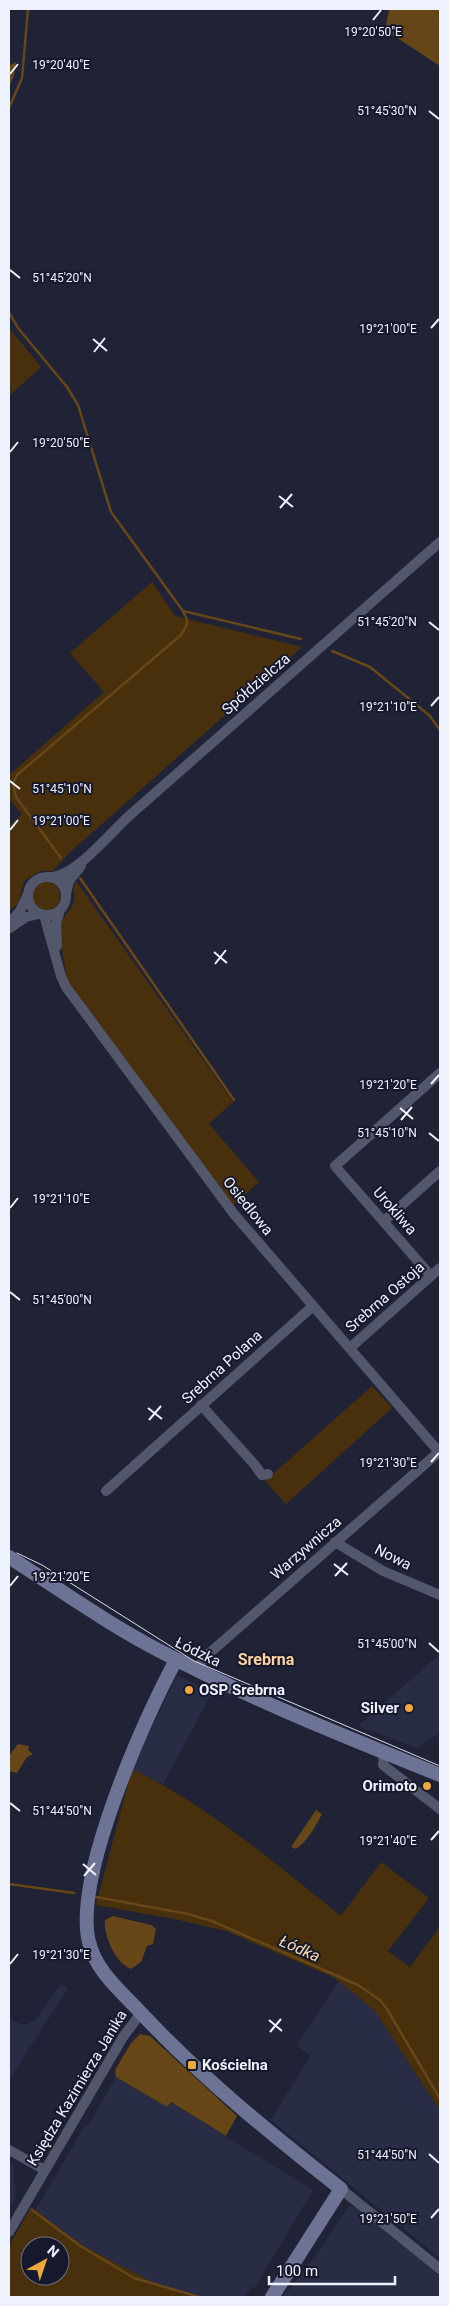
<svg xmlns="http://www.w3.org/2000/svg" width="449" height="2306" font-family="Roboto,sans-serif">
	<rect width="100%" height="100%" fill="#202336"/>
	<path fill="#282c45" d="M440 1654V1732L417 1748 358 1726Z
		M177 1675 212 1693 163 1784 132 1769Z
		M339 1981 375 2011 440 2111V2258L271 2120 310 2056 297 2045Z
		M60 1984 68 1988 9 2080V2019L23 2025 35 2021Z
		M116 2077 167 2107 170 2102 313 2190 255 2287H251L245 2297H201L158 2285 85 2247 35 2211 84 2127 89 2124Z
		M9 2163 13 2165 16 2196 9 2208Z
		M348 2207H355L440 2276V2297H283L319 2251Z"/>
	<path fill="#48300d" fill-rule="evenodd" d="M9 328 41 367 9 396Z
		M152 582 175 616 302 647 68 854 53 871H40L24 881 18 904 9 911V826L22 814 9 799V775L104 692 70 653Z
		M76 881 233 1102 209 1124 259 1182 233 1205 67 980 59 931H61V921C66 914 73 909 74 899 75 892 72 888 76 881Z
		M32 896a14 14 0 1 1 28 0a14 14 0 1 1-28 0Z
		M372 1386 392 1408 286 1504 265 1481Z
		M132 1769C207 1805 276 1864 341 1916L381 1862 429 1898 388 1951 410 1967 440 1927V2111L375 2011 335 1978 226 1931 174 1919 96 1905Z
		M31 2207 85 2247 158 2285 192 2297H9V2246ZM30 2246H60V2276H30Z"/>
	<path fill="#664616" d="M386 9H440V66L385 30 389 10Z
		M16 62 14 76 9 87V66Z
		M140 2034 150 2036 237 2116 226 2136 171 2102 167 2107 116 2077 115 2070 131 2043Z"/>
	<path fill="#674717" d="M18 1744 29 1746 28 1750 33 1754 27 1757 17 1773 9 1771V1756Z
		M316 1810 322 1814C315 1827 308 1841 296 1849L291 1847Z
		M113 1916 151 1925 156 1929 153 1944 147 1946 141 1962 131 1969C116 1964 103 1935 105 1920Z"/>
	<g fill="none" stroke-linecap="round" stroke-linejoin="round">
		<path stroke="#674717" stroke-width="2.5" d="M418 9 440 18
			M9 108 22 78 28 9
			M9 312 18 328 67 387 78 405 111 512 183 611 301 639
			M332 651 370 667 429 715 440 730
			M61 858 16 797 13 783 17 775 181 635C187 626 190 621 183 612
			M80 878 234 1100
			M9 1884 74 1893
			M96 1897 188 1914 212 1921 358 1985 380 2000 387 2009 440 2099
			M32 2210 79 2245 134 2278 199 2297"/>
		<path stroke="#53576c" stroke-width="10" d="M28 896a19 19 0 1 1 38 0a19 19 0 1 1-38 0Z
			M50 877C74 878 111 832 129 816 233 724 337 633 440 542
			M66 894 69 881 81 866
			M44 915 61 976 66 987 234 1214 439 1452
			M9 924 20 911 27 896
			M10 928 26 917 39 914
			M57 946 56 923 60 910
			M384 1221 440 1171
			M431 1276 335 1166 440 1073
			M350 1348 440 1268
			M201 1405 254 1464 262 1475 268 1474
			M106 1491 313 1306
			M335 1542 383 1571 440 1595
			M196 1670 205 1657 440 1451
			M384 1752 383 1765 440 1809
			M9 2150 45 2170
			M341 2189 440 2269
			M9 2232 123 2037 141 2013"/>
		<path stroke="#6c7394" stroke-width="14" d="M9 1557C59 1589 108 1624 160 1651 250 1699 346 1737 440 1775
			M176 1660C144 1719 73 1878 89 1942 96 1972 122 1992 142 2014 203 2079 271 2134 341 2189L272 2297"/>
		<path stroke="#d8dbe9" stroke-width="1" d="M17 1553 42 1565 194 1661 440 1766"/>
	</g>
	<path fill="none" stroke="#eef1fe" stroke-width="2" d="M373 20 381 10M10 74 18 64M429 111 439 119M10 270 20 278M431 328 439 319M93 339 107 351M94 352 105 338M10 452 18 442M279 496 293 507M280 508 292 494M429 622 439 630M431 706 439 697M10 781 20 789M10 830 18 820M214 952 227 963M215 964 226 950M431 1084 439 1075M400 1108 413 1119M401 1120 412 1107M429 1133 439 1141M10 1208 18 1198M10 1292 20 1300M148 1408 162 1419M149 1420 161 1406M431 1462 439 1453M334 1564 348 1575M335 1576 347 1563M10 1586 18 1576M429 1643 439 1652M10 1803 20 1811M431 1840 439 1831M83 1864 96 1875M84 1876 95 1863M10 1964 18 1954M269 2020 282 2031M270 2032 281 2019M429 2154 439 2163M431 2218 439 2209"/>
	<g fill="#eea83c" stroke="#16192b" stroke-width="2">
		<circle cx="189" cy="1690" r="5"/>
		<circle cx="409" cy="1708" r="5"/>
		<circle cx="427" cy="1786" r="5"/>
		<rect x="187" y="2060" width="10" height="10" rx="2.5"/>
	</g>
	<g text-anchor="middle" stroke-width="4" stroke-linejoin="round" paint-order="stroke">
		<g font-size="15" fill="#eef1fe" stroke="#16192b">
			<text transform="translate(256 684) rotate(-41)" y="5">Spółdzielcza</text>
			<text transform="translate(248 1206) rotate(51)" y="5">Osiedlowa</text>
			<text transform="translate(395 1211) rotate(49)" y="5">Urokliwa</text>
			<text transform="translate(385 1297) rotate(-41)" y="5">Srebrna Ostoja</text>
			<text transform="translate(222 1367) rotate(-42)" y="5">Srebrna Polana</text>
			<text transform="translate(306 1548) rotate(-41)" y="5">Warzywnicza</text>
			<text transform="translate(393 1557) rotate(27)" y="5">Nowa</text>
			<text transform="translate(198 1652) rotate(26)" y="5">Łódzka</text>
			<text transform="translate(77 2088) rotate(-59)" y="5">Księdza Kazimierza Janika</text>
		</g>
		<g font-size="15" font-weight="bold" fill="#eef1fe" stroke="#16192b" text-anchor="start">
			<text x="199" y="1695">OSP Srebrna</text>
			<text x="399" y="1713" text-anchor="end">Silver</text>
			<text x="417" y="1791" text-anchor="end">Orimoto</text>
			<text x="202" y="2070">Kościelna</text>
		</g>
		<g font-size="16" font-weight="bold" fill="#fbd3a0" stroke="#16192b">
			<text x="266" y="1665">Srebrna</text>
		</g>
		<g font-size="16" font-style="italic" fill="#fbdbb2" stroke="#16192b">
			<text transform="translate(300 1948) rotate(24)" y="6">Łódka</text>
		</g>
	</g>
	<g font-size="12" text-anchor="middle" fill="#eef1fe" stroke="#16192b" stroke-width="4" stroke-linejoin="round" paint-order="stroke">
		<text x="373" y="36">19°20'50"E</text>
		<text x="61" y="69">19°20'40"E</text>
		<text x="387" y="115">51°45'30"N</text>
		<text x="62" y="282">51°45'20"N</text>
		<text x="388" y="333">19°21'00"E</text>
		<text x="61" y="447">19°20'50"E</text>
		<text x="387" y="626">51°45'20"N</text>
		<text x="388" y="711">19°21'10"E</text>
		<text x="62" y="793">51°45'10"N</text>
		<text x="61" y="825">19°21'00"E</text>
		<text x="388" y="1089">19°21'20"E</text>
		<text x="387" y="1137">51°45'10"N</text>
		<text x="61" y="1203">19°21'10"E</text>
		<text x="62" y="1304">51°45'00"N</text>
		<text x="388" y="1467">19°21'30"E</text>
		<text x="61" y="1581">19°21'20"E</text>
		<text x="387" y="1648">51°45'00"N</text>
		<text x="62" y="1815">51°44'50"N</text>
		<text x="388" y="1845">19°21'40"E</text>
		<text x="61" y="1959">19°21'30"E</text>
		<text x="387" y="2159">51°44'50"N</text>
		<text x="388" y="2223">19°21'50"E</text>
	</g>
	<rect width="449" height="2306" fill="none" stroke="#eef1fe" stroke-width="20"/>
	<g transform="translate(45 2261) rotate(40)"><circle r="24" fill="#16192b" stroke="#6c6f7f"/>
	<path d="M0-4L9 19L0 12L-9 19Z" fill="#eea83c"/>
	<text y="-8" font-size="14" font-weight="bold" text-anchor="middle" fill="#eef1fe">N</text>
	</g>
	<path d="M269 2276v8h126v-8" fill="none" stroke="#eef1fe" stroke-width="2.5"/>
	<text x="276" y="2276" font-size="15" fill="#eef1fe" stroke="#16192b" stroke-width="4" paint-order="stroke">100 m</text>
</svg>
